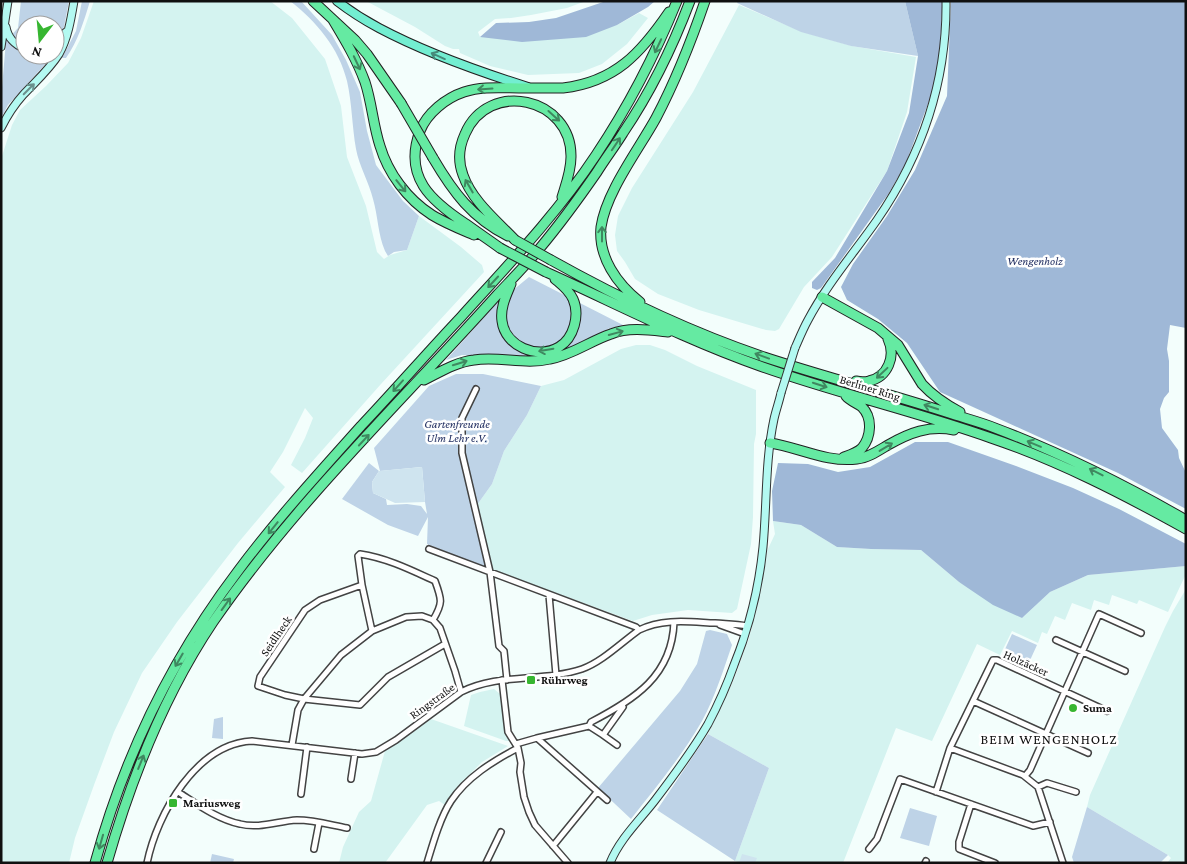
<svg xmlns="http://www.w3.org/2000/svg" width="1187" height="864" font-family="'Crimson Pro',serif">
	<rect width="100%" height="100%" fill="#f3fefc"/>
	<path fill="#d4f3f0" d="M94 1H270L292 18 325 59 341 106 347 157 366 206 377 252 384 259 390 255 407 250 419 216 461 247 482 265 484 272 381 384 302 473 291 465 305 438 313 418 305 408 283 452 270 472 285 487 238 543 177 622 142 673 114 732 94 785 75 838 69 863H1V166L2 156 12 125 20 110 46 86 68 63 81 38Z
		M366 1H586L567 8 531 15 511 18 495 19 478 32 480 37 617 25 639 13 648 18 627 44 602 64 579 73 528 75 490 66 460 53 459 49H453L445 46 415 27Z
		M739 5 803 32 852 46 916 57 907 112 887 171 832 257 804 287 779 329 775 331 766 330 699 310 658 294 635 279 625 262 617 251 615 235 618 216 632 188 693 92Z
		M636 345H650L665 350 697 366 756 390V434L754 444 753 517 751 544 737 609 732 613 688 610 652 615 633 621 487 568 472 512 492 484 504 451 527 415 541 386 564 380 621 349Z
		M773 521 801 525 837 547 871 549 921 550 959 582 1022 618 1050 592 1088 575 1186 566V574L1168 612 1139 600 1137 604 1112 595 1109 605 1094 600 1091 610 1072 603 1065 620 1055 616 1047 634 1042 632 1038 643 1012 631 1000 655 977 644 932 741 896 728 843 863H741L735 861 769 768 708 734 734 679 749 638 756 611 767 551 775 534Z
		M1186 589V863H1167L1171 858 1168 855 1087 807 1090 795 1165 627 1173 611Z
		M494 689 500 694 506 733 511 741H506L464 726 471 695 480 692Z
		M431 719 508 746 482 762 459 785 445 805 439 801 427 805 385 863H339L343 847 359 812 371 801 385 751 401 741Z"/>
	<path fill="#bed3e7" d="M21 1H69L64 27 55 49V25H25V55H52L51 58 8 105 1 118V99L6 41 18 28Z
		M82 1H90C84 21 78 41 66 58H62L76 31Z
		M290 1H301L332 35 346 60 360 92 367 131 376 165 403 201 419 216 407 250 394 252 388 256 385 251C378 235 378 216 373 199 369 182 359 166 356 149 352 126 352 103 347 81 339 48 316 21 290 1Z
		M738 1H905L918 56 851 46 801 32 737 3Z
		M529 277 623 325 608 329 557 354 523 357 462 355 446 360 496 304Z
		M456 374H483L541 386 527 415 504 451 492 484 472 512 487 568 427 544 428 517 418 536 388 525 342 499 369 463 379 471 372 482 373 493 386 499 387 505 407 504 421 506 427 514 425 502 422 467 380 471 374 448 429 386Z
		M710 630 727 634 732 645C723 671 715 697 702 721 682 756 656 787 631 819L598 788 680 691 697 664 706 631Z
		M1012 634 1037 645 1026 669 1001 658Z
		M223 717V739L212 738 214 719Z
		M708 734 769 768 735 861 657 810Z
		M1087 807 1168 855 1160 863H1074L1072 857Z
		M910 808 937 816 929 846 900 838Z
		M212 854 234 859 233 863H210Z"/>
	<path fill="#9fb8d7" d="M606 1H655L648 7 617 25 586 37 522 42 480 37 496 23 529 22 556 18Z
		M905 1H942V12L939 66 932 93 906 163 889 193 821 288 817 290 812 288V282L835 258 887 171 909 113 918 56Z
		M951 1H1186V328L1170 325 1167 349 1169 361V392L1164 398 1160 409 1162 428 1178 450 1179 458 1186 473V509L1118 473 940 392 907 343 878 319 847 300 841 287 853 264 887 216 915 170 947 96Z
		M915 442H948L1016 466 1073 488 1119 509 1186 544V566L1088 575 1050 592 1022 618 993 605 959 582 921 550 871 549 837 547 801 525 773 521 772 491 778 463 808 464 838 472 870 467Z"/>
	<path fill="#cfe4ef" d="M422 467 425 502 395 503 373 493 372 482 379 471Z
		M742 854 757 858 755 863H739Z"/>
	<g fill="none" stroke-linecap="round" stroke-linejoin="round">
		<defs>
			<path id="street" d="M476 389 462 418V453L490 572 499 646 504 651 507 680
				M429 549 636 627 639 630
				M362 585 372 631
				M549 595 556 675
				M433 620C443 603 442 600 435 581 411 570 387 558 360 554L358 556 362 585 320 600 305 610 260 677 258 686 285 695 304 699 360 705 388 677 445 644
				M720 625 745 634
				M1056 640 1125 671
				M502 680 508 732 518 748 521 763 520 772 524 797 529 812 535 825 568 863
				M973 701 1088 753
				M589 726 603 735 623 707
				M603 735 617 745
				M537 738 589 726 591 722C635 699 672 676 674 622
				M516 744 537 738 607 800
				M292 745 298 710 304 699 341 655 372 631 406 617 422 616 433 620 440 628 455 671 461 692
				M950 748 1023 775 1038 787 1063 863
				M1025 776 1030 770 1099 614 1141 633
				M351 779 355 753
				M1038 787 1047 783 1076 792
				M178 792C197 804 217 819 240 824 259 829 278 821 297 820 314 820 331 825 347 828
				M936 792 950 748 993 660H997L1107 711
				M301 794 307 747
				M971 804 959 842V849L995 863
				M553 846 597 792
				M314 849 319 823
				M869 849 877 839 900 779 1033 826 1050 822
				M147 863C157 814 196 744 252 741L362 754 376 752 396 740 461 692C498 673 543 682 582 669 602 662 622 642 639 630 663 618 690 622 715 623 726 624 736 624 747 626
				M427 863C433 843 440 818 451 801 467 777 493 761 518 748
				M486 863 501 832
				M925 863 926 861"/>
			<path id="secondary" d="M6 27C8 38 14 44 25 49
				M55 43 66 32
				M1 47 8 1
				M1 128C7 116 14 105 23 95 35 82 49 70 59 54 68 38 71 19 74 1
				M795 348C799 339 803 329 808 320 827 284 854 253 877 220 923 153 947 82 946 1
				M610 863C620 838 641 819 656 799 675 774 693 750 708 724 718 705 727 685 734 665 749 628 759 587 763 547 767 505 765 461 774 419 776 410 779 402 781 393"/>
			<path id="primary" d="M337 1C350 11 364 20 379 28 426 53 477 71 528 87"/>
			<path id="highway" d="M313 1 355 40 367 54 401 103
				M333 20C345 40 357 60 365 82 372 103 373 125 380 146 388 173 407 199 432 215 445 223 460 229 474 235
				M433 158C453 192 472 218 508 236
				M515 240C497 221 472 201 463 175 458 162 459 147 465 134 488 79 572 97 571 157 571 171 566 184 562 197
				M500 248C489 240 477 232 466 224 431 201 403 177 420 131 427 113 446 98 464 92 482 86 502 88 521 88 535 88 549 88 563 88 615 82 641 53 669 12
				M551 260C619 298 690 332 764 357 825 377 887 393 949 413 964 418 980 422 995 428 1061 453 1125 485 1186 520
				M546 272C617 304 686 340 760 366 836 393 915 411 991 438 1059 461 1123 494 1186 529
				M511 284C506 296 500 308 502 321 505 346 537 360 559 347 574 338 580 315 573 299 569 290 562 285 555 279
				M822 297 878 328 885 334 898 345 922 384C933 396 945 404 960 412
				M640 302C617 284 598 257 601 227 606 192 639 149 656 118 676 80 691 42 705 1
				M424 380C440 372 456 362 474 360 499 356 525 365 550 359 572 355 590 341 611 334 629 327 649 330 668 332
				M856 381C861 382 865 382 869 381 888 377 896 356 888 339
				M770 443C798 447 827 463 857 459 868 458 878 451 888 445 909 433 929 425 954 430
				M844 457C850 455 857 453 862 448 871 437 873 418 862 407 857 403 850 401 846 396
				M95 863C124 757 172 658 238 571 276 520 319 473 361 426 395 390 427 353 461 317 508 265 557 214 596 155 628 107 655 55 677 1
				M107 863C131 779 164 695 213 622 295 503 401 402 497 295 511 280 526 265 540 248 560 224 579 198 597 172 605 159 615 146 623 133 650 93 673 46 690 1"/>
		</defs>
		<use href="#street" stroke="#434343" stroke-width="8"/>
		<use href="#secondary" stroke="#323232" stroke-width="9"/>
		<use href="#primary" stroke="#212121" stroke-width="10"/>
		<use href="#highway" stroke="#212121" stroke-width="11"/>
		<use href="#street" stroke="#fff" stroke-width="5"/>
		<use href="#secondary" stroke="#b3f9f1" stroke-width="7"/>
		<use href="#primary" stroke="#73eed1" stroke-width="8"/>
		<use href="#highway" stroke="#65eaa2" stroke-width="9"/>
		<defs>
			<path id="secondary-bridge" d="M781 393 795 348"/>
			<path id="highway-bridge" d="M401 103 433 158
				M515 240 551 260
				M500 248 546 272"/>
		</defs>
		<use href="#secondary-bridge" stroke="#323232" stroke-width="9" stroke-linecap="butt"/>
		<use href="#highway-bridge" stroke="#212121" stroke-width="11" stroke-linecap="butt"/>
		<use href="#secondary-bridge" stroke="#b3f9f1" stroke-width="7"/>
		<use href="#highway-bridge" stroke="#65eaa2" stroke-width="9"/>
	</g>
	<defs><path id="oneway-shaft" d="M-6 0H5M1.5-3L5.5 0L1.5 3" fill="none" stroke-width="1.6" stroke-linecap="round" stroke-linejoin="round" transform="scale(1.25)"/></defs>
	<g stroke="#3f8860">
		<use href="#oneway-shaft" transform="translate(658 46) rotate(115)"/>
		<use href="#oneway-shaft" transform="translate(357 63) rotate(65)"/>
		<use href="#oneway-shaft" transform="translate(485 89) rotate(176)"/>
		<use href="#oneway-shaft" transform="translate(554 116) rotate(42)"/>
		<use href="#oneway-shaft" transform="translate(616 144) rotate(-56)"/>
		<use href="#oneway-shaft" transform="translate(401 186) rotate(51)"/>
		<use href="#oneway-shaft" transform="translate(469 186) rotate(-120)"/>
		<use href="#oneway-shaft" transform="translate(602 234) rotate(-90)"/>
		<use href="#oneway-shaft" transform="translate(493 282) rotate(133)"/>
		<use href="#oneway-shaft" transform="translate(616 333) rotate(-15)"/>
		<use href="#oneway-shaft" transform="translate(546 350) rotate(170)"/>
		<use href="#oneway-shaft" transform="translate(762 356) rotate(-160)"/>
		<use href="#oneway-shaft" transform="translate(460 363) rotate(-17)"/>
		<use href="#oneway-shaft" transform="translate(882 373) rotate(137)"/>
		<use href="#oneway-shaft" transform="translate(820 385) rotate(18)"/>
		<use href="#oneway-shaft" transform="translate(398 386) rotate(132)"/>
		<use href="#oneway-shaft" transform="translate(931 407) rotate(-162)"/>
		<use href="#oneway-shaft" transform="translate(364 440) rotate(-47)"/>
		<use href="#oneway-shaft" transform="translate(1034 444) rotate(-157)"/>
		<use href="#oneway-shaft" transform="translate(886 447) rotate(-31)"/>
		<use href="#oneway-shaft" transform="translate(1096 472) rotate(-153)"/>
		<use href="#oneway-shaft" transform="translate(273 528) rotate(129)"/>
		<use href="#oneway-shaft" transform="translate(226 604) rotate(-54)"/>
		<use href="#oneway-shaft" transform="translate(179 660) rotate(120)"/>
		<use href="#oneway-shaft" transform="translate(141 762) rotate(-68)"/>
		<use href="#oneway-shaft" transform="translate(101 842) rotate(106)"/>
	</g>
	<use stroke="#468a7a" href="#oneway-shaft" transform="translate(438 56) rotate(-156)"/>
	<use stroke="#6a908c" href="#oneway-shaft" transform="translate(29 89) rotate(-45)"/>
	<g fill="#37b631" stroke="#fff" stroke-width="2">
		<rect x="526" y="675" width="10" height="10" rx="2.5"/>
		<circle cx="1073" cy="708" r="5"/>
		<rect x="168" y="798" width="10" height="10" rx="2.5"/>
	</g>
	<g text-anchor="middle" stroke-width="5" stroke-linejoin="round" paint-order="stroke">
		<g font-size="12" font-style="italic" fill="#243163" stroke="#fff">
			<text x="1035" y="265">Wengenholz</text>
			<text x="457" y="428">Gartenfreunde<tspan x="457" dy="14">Ulm Lehr e.V.</tspan></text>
		</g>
		<g font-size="12" fill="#101010" stroke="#fff">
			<text transform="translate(870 388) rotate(17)" y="4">Berliner Ring</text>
			<text transform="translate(276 636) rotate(-56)" y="4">Seidlheck</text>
			<text transform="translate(1026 663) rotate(24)" y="4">Holzäcker</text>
			<text transform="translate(432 701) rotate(-36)" y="4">Ringstraße</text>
		</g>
		<g font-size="12" font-weight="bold" fill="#101010" stroke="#fff" text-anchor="start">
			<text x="541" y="684">Rührweg</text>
			<text x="1083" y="712">Suma</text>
			<text x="183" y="807">Mariusweg</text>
		</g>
		<g font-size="14" letter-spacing="1" fill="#101010" stroke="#fff">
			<text x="1049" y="744">BEIM WENGENHOLZ</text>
		</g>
	</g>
	<rect width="1187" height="864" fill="none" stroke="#101010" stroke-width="5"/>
	<g transform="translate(40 40) rotate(196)"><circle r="24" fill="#ffffff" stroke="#9f9f9f"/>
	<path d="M0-4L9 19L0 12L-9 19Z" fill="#37b631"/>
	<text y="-8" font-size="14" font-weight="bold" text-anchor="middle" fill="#101010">N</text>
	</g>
</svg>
